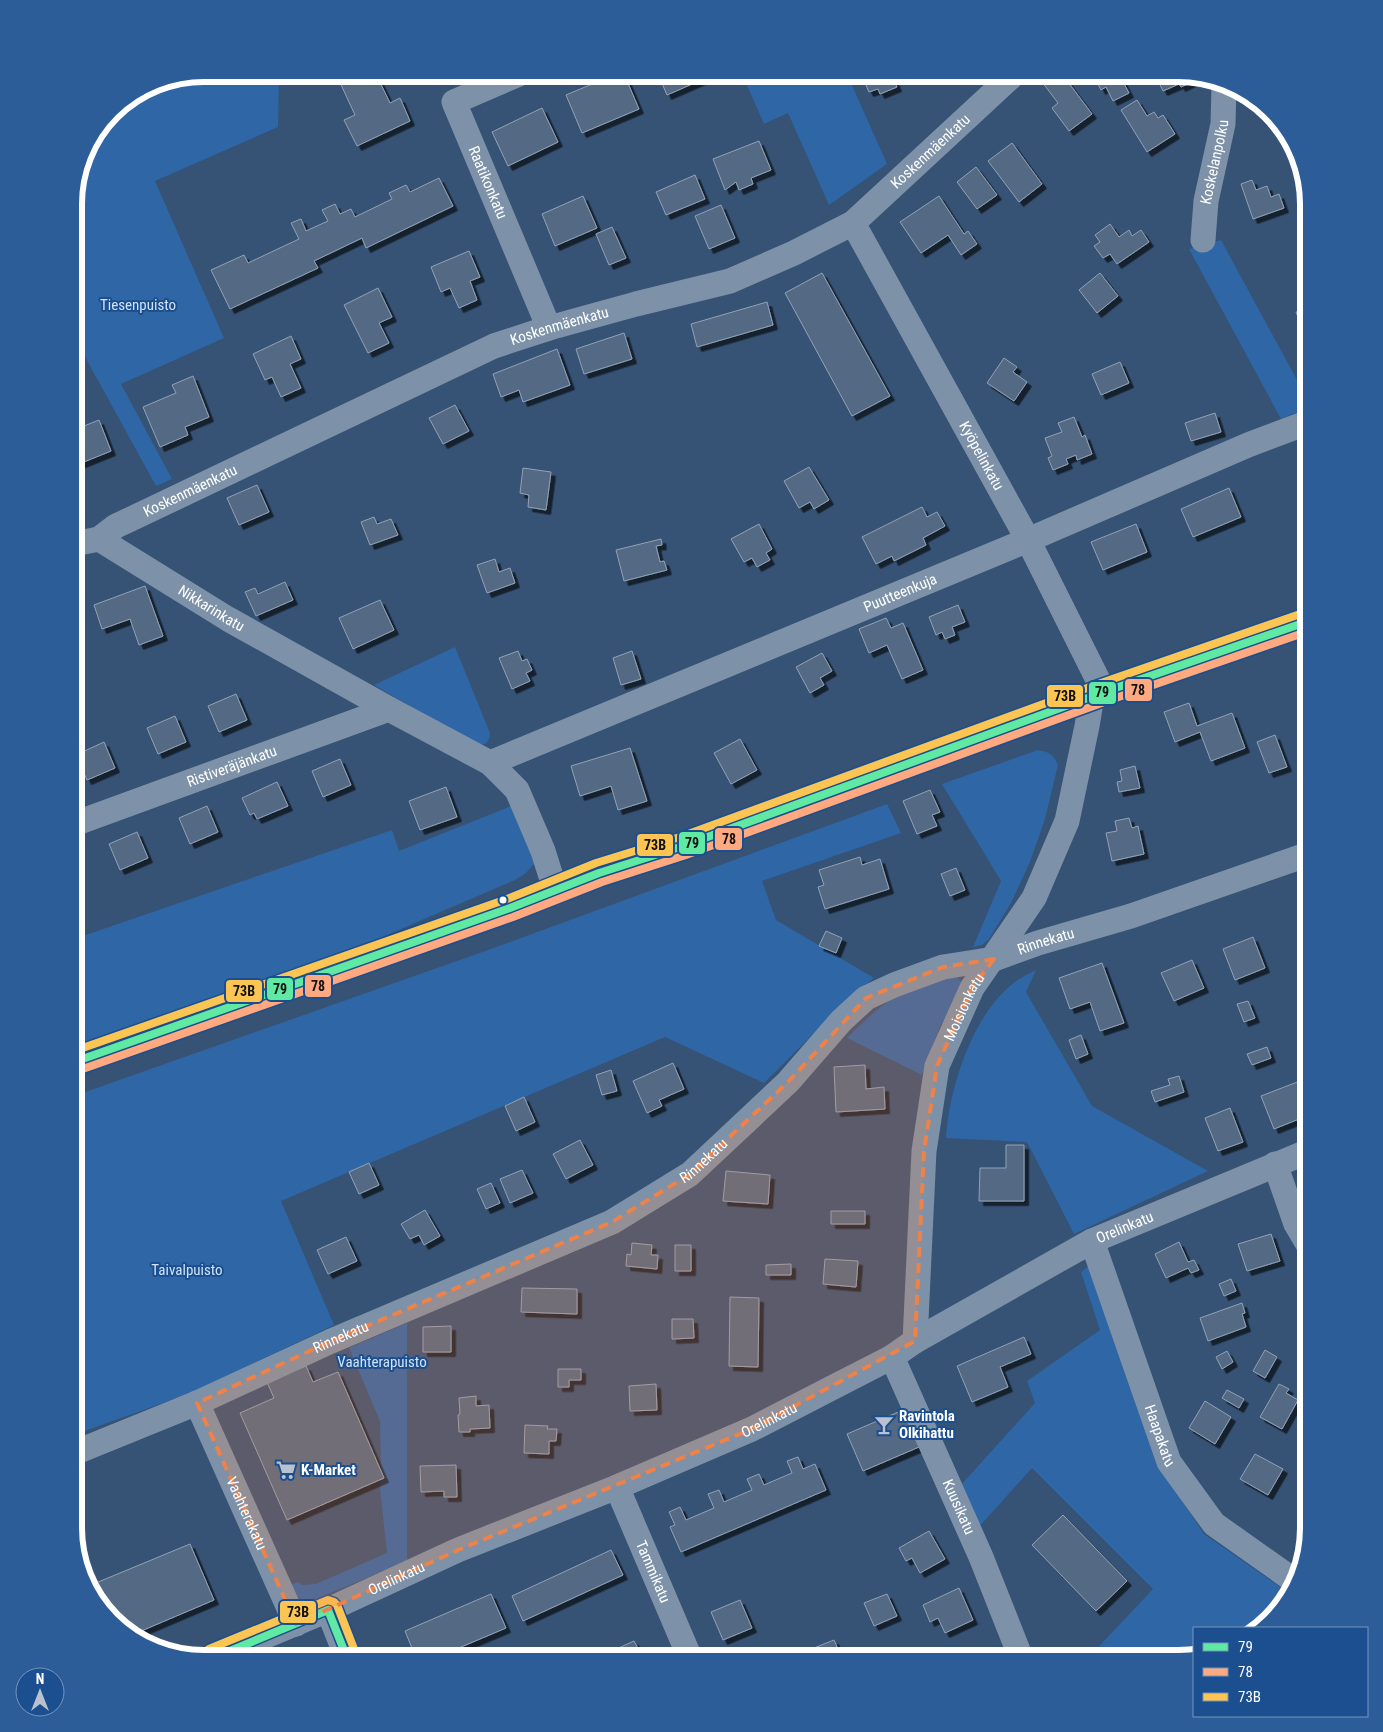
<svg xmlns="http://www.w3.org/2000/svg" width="1383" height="1732" font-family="'Roboto Condensed',sans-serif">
	<defs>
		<filter id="shadow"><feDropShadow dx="4.5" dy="4.5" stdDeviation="0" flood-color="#0009"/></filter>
	</defs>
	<rect width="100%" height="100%" fill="#365274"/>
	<path fill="#2f66a5" d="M204 74H279L278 127 155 181 224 338 121 384 172 479 156 486 84 355 74 359V195L87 147 118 106 155 84Z
		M742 74H847L887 164 829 205 788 113 764 124Z
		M1221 240 1309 402V407L1281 419 1189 249Z
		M455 647 490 733C490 742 484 747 475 744L374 685Z
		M1038 750C1048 752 1054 754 1058 765L1045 819 1030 862 1011 903 989 939 982 945 973 947 1001 881 942 784Z
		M887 804 901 833 762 881 776 920 874 978 853 994 764 1083 665 1037 281 1201 334 1325 191 1393 82 1432 74 1413V1096L488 950Z
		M511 806 533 856 534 864 525 874 515 880 373 941 74 1047V939L392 830 399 851Z
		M1036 970 1026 992 1092 1106 1208 1171 1074 1234 1027 1142 946 1138C949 1087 974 1009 1019 979 1024 976 1030 973 1036 970Z
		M957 977 961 981 963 987 940 1026 922 1075 847 1038C870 1015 897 989 930 981 939 979 948 978 957 977Z
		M1091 1264 1161 1469 1204 1534 1289 1593 1258 1628H1194V1654L1179 1658H1088L1153 1589 1032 1468 978 1528 960 1486 1035 1403 1027 1381 1100 1330 1081 1272Z
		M407 1323V1561L316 1599 301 1600 294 1593 290 1585 298 1582 302 1585 316 1584 387 1553 380 1488 381 1479 384 1477 381 1470 380 1421 349 1348Z"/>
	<path fill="#526984" stroke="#92a2b6" filter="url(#shadow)" d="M336 74H376L390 103 400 98 410 121 357 146 344 120 355 115Z
		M616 74H624L639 109 582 133 566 95Z
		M658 74H715L667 95Z
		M861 74H904L905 75 894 80 897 87 880 94 878 89 869 92Z
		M1044 74H1062L1092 114 1069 131 1052 108 1058 103 1039 78Z
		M1093 74H1133L1122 80 1129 93 1113 101 1106 87 1101 90Z
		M1155 74H1187L1198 77V79L1181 87 1179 84 1163 91Z
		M1137 100 1147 116 1154 112 1158 118 1163 115 1175 134 1147 152 1121 110Z
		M542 108 558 142 508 166 492 132Z
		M759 141 771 170 751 178 753 184 739 190 736 182 725 190 713 159Z
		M1012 143 1042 184 1019 202 988 161Z
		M976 167 997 195 977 209 957 182Z
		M695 175 705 199 666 215 656 192Z
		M439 178 453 206 366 248 362 238 314 261 318 268 230 309 211 270 244 255 248 263 299 239 291 223 301 219 306 231 328 221 322 210 335 204 340 214 351 209 355 217 392 199 389 193 406 185 410 192Z
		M1252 180 1256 190 1267 186 1271 197 1279 194 1284 208 1253 219 1241 184Z
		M583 196 597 228 555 246 542 214Z
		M939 196 964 234 968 231 977 244 961 255 948 235 921 253 900 222Z
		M721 205 735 238 709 249 695 216Z
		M1110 224 1119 237 1129 230 1132 236 1141 230 1149 242 1117 264 1110 254 1103 258 1094 246 1100 242 1095 235Z
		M612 227 626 258 609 265 596 234Z
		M469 251 480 277 470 281 477 300 459 308 450 288 441 292 431 267Z
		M822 273 890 396 852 416 785 293Z
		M1100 273 1118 296 1097 313 1079 290Z
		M378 288 392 317 379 323 389 343 368 353 344 305Z
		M767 302 773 325 697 347 691 324Z
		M1309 307V345L1296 312Z
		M624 333 632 359 584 374 576 349Z
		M291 336 301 359 290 364 301 388 281 397 272 377 265 380 253 354Z
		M557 349 570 385 523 402 519 390 501 397 493 374Z
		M1004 358 1017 367 1013 372 1027 382 1014 401 987 383Z
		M1120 362 1129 383 1101 395 1092 374Z
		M193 376 209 417 185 427 188 435 160 447 143 407 176 393 172 385Z
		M455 405 469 431 443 444 429 418Z
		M1215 413 1221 432 1191 441 1185 423Z
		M1074 417 1082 437 1085 435 1092 454 1077 460 1076 455 1066 459 1068 464 1053 470 1048 458 1052 456 1045 438 1062 432 1058 423Z
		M99 420 111 451 74 466V430Z
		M809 467 829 500 814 509 810 502 799 508 784 481Z
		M523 468 551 472 546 510 528 507 529 495 520 493Z
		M257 485 269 512 239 525 227 498Z
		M1229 488 1241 517 1193 537 1181 509Z
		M922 507 927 517 937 512 945 526 923 538 926 545 894 561 892 556 876 564 862 537Z
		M374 517 377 524 391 519 398 535 370 545 361 522Z
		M759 524 772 549 766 553 770 560 757 567 752 558 744 562 731 539Z
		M1136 524 1147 552 1103 570 1091 542Z
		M661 539 662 545 656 546 660 562 664 561 667 570 624 581 616 550Z
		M495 559 499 572 510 568 515 583 487 593 477 565Z
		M285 582 293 600 256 616 245 592 255 588 258 594Z
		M145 586 163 636 139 645 130 619 102 629 94 605Z
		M380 600 394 630 353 649 339 618Z
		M958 605 965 622 952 627 955 635 945 639 942 632 936 635 929 617Z
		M886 618 891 628 903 623 923 670 902 679 887 645 869 653 859 629Z
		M518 651 522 661 527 659 532 670 526 673 530 681 512 689 499 658Z
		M632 651 641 679 621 685 613 658Z
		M822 653 832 671 820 678 824 685 810 693 796 667Z
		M236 694 247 720 219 732 208 706Z
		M1189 703 1197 726 1232 713 1245 748 1211 761 1200 732 1175 742 1164 712Z
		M175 716 186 742 158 754 147 728Z
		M1275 735 1287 767 1269 773 1257 742Z
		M740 739 757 770 731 784 714 753Z
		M104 742 115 768 87 780 76 755Z
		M630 748 647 801 618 810 611 786 580 796 571 766Z
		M340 759 351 785 323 797 312 771Z
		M1135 766 1140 788 1119 792 1117 782 1122 781 1120 770Z
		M277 782 288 806 257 819 254 813 250 815 242 798Z
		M446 787 457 817 420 830 409 801Z
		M930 790 940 812 932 815 937 826 917 834 903 801Z
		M207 806 218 832 190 844 179 818Z
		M1129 818 1132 828 1138 826 1144 854 1112 861 1106 833 1117 831 1115 821Z
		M137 832 148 858 120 870 109 844Z
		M860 857 862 865 880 859 889 889 825 909 818 887 824 885 819 870Z
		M956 868 965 890 950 896 941 874Z
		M826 931 842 938 836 953 819 946Z
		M1253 937 1265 968 1235 980 1223 949Z
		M1309 958V990H1308L1302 960Z
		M1192 960 1204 988 1174 1001 1161 973Z
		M1102 963 1124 1023 1100 1031 1090 1002 1070 1009 1059 978Z
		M1248 1001 1255 1018 1244 1022 1237 1004Z
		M1081 1035 1088 1054 1076 1059 1069 1040Z
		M1267 1047 1271 1058 1252 1065 1247 1054Z
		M673 1063 684 1089 659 1100 662 1106 647 1113 633 1081Z
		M865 1065 866 1089 884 1087 885 1109 836 1112 834 1067Z
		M611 1070 617 1091 602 1095 596 1075Z
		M1179 1076 1184 1092 1155 1102 1151 1091 1170 1085 1168 1079Z
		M1300 1081 1309 1104V1115L1274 1129 1261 1096Z
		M524 1097 535 1122 516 1131 505 1106Z
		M1230 1108 1243 1142 1218 1151 1205 1118Z
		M580 1140 593 1165 566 1179 553 1154Z
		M1006 1145H1024V1201H979L980 1168H1006Z
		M369 1163 379 1185 359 1194 349 1172Z
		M522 1170 533 1193 510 1203 500 1179Z
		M726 1171 770 1175 768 1204 723 1201Z
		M491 1183 500 1203 486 1209 477 1189Z
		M425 1210 440 1236 424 1245 419 1235 410 1239 401 1224Z
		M831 1211H865V1224H831Z
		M1271 1234 1280 1261 1247 1271 1238 1244Z
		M346 1237 357 1261 328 1274 317 1250Z
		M1179 1242 1188 1262 1194 1260 1199 1270 1191 1273 1188 1268 1166 1278 1155 1254Z
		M632 1243 652 1245 651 1255H658L657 1269 626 1266 627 1254 631 1255Z
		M675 1245H691V1271H675Z
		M825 1259 858 1261 856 1287 823 1284Z
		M791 1264V1275H766V1265Z
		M1231 1279 1236 1291 1224 1296 1219 1284Z
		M522 1288 577 1289V1314L521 1312Z
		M730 1297 759 1298 758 1367 729 1366Z
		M1242 1303 1245 1313 1242 1314 1246 1327 1208 1341 1200 1318Z
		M672 1319H693L694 1338 672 1339Z
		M451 1326V1352H423V1327Z
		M1024 1337 1031 1354 1000 1367 1008 1387 972 1402 957 1366Z
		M1265 1350 1277 1357 1265 1378 1253 1371Z
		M1227 1351 1233 1362 1222 1369 1216 1357Z
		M306 1366 313 1382 338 1372 384 1478 287 1520 240 1413 274 1398 267 1382Z
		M558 1369H581V1380H569V1387H558Z
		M656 1384 657 1410 630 1411 629 1386Z
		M1279 1384 1289 1389 1286 1393 1298 1400 1282 1429 1260 1417Z
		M1227 1390 1244 1399 1239 1408 1222 1398Z
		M476 1396V1406L489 1405 490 1428 470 1429V1432H459L458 1415 460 1414 459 1398Z
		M1205 1401 1231 1417 1215 1444 1189 1428Z
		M903 1410 919 1447 863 1471 847 1434Z
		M525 1425 548 1426 547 1429H557L556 1441H549V1454L524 1453Z
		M1255 1454 1283 1469 1268 1495 1240 1479Z
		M798 1457 803 1469 815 1464 826 1490 681 1552 670 1527 675 1525 669 1512 680 1507 686 1520 714 1508 708 1494 719 1490 724 1502 752 1490 747 1479 759 1474 764 1485 792 1473 787 1461Z
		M456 1465 457 1497H444V1491L421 1492 420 1466Z
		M1063 1515 1127 1581 1096 1611 1032 1545Z
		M929 1531 945 1559 920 1573 912 1558 906 1561 899 1548Z
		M190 1544 214 1600 134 1634 98 1602 91 1585Z
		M611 1550 623 1575 523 1621 512 1596Z
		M959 1588 973 1620 945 1633 938 1618 930 1622 923 1605Z
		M491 1594 506 1628 435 1658H416L405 1631Z
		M887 1594 897 1616 874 1626 864 1603Z
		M740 1600 752 1628 723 1640 711 1612Z
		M834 1640 842 1658H818L814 1648Z
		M634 1641 643 1658H605L603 1655Z"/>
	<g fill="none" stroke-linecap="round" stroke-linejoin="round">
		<g stroke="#7d92a8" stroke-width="25">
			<path id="s1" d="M519 74 454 102 549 328"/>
			<path id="s2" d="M853 223 1028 540 1104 692"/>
			<path id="s3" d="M1203 240 1206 201 1223 124 1224 85"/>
			<path id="s4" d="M99 539 228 619 389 709 490 763 517 790 543 851 555 889"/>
			<path id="s5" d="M74 544 99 539 116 526 131 519 494 346 549 328 636 304 730 281 794 253 853 223 1014 74"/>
			<path id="s6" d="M490 763 1028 540 1248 445 1309 422"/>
			<path id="s7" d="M74 824 389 709"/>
			<path d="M1275 1164 1296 1224 1309 1246"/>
			<path id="s8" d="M1092 1241 1169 1462 1214 1524 1296 1582"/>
			<path id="s9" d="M915 1341 924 1151 937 1066 972 988 1034 898 1067 821 1087 726 1092 696"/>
			<path id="s10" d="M892 1357 981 1557 1021 1658"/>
			<path id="s11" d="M197 1403 296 1624"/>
			<path id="s12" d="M74 1453 197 1403 329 1342 612 1222 690 1174 788 1082 841 1021 866 998 894 985 943 967 994 959 1038 943 1131 916 1309 854"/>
			<path id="s13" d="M617 1487 690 1658"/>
			<path d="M328 1610 347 1658"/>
			<path id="s14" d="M213 1658 328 1610 458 1550 617 1487 752 1429 892 1357 915 1341 1092 1241 1309 1151"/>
		</g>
		<path stroke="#7d8ea7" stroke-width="28" d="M74 1062 510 908 599 873 683 846 1104 692 1309 621"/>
		<defs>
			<path id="bus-1" d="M74 1062 510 908 599 873 683 846 1104 692 1309 621
				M328 1610 347 1658
				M213 1658 328 1610"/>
			<path id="bus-2" d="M77 1071 513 917 602 882 686 855 1107 701 1309 631"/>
			<path id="bus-3" d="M74 1051 507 899 596 863 680 837 1101 683 1306 612
				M209 1649 328 1600 334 1602 337 1605 356 1654"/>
		</defs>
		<use href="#bus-1" stroke="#1b4f8f" stroke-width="11"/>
		<use href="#bus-2" stroke="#1b4f8f" stroke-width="11"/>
		<use href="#bus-3" stroke="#1b4f8f" stroke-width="11"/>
		<use href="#bus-1" stroke="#60e9a3" stroke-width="8"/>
		<use href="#bus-2" stroke="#ffa980" stroke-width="8"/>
		<use href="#bus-3" stroke="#fcc553" stroke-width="8"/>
	</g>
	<path fill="#ee8249" fill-opacity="0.2" stroke="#ee8249" stroke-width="4" stroke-dasharray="10 6" stroke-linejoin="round" d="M994 959 972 988 937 1066 924 1151 915 1341 752 1429 458 1550 296 1624 197 1403 329 1342 612 1222 690 1174 788 1082 866 998 943 967Z"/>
	<defs>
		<symbol id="bar-bare" viewBox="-9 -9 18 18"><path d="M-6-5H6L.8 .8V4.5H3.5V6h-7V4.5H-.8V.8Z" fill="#b9c2ce" stroke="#1b4f8f" stroke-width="2.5" paint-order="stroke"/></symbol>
		<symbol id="supermarket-bare" viewBox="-9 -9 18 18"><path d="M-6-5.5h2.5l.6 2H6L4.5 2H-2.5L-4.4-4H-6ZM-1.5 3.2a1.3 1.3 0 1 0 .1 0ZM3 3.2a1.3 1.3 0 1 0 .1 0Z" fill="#b9c2ce" stroke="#1b4f8f" stroke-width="2.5" paint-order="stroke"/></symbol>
	</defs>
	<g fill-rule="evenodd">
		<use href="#bar-bare" x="870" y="1411" width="28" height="28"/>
		<use href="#supermarket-bare" x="272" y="1456" width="28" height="28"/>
	</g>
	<circle fill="#fff" stroke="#1b4f8f" stroke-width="2" cx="503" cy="900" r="4.5"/>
	<g text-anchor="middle" stroke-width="4" stroke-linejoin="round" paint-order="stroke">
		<g font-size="15" fill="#fff" stroke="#1b4f8f">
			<text dy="5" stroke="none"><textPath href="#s5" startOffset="952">Koskenmäenkatu</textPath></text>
			<text dy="5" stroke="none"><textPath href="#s3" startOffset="79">Koskelanpolku</textPath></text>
			<text dy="5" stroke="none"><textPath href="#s1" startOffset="158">Raatikonkatu</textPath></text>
			<text dy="5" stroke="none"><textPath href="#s5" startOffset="534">Koskenmäenkatu</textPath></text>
			<text dy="5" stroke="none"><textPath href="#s2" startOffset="266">Kyöpelinkatu</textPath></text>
			<text dy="5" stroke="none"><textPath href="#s5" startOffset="129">Koskenmäenkatu</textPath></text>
			<text dy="5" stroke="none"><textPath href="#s6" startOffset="444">Puutteenkuja</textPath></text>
			<text dy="5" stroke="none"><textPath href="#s4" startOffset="132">Nikkarinkatu</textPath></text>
			<text dy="5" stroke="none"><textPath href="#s7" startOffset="168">Ristiveräjänkatu</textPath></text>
			<text dy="5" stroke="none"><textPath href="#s12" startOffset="1116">Rinnekatu</textPath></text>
			<text dy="5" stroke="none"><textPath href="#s9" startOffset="341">Moisionkatu</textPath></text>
			<text dy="5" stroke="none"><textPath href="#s12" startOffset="696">Rinnekatu</textPath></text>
			<text dy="5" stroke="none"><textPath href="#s14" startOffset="1010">Orelinkatu</textPath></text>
			<text dy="5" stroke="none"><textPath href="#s12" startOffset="291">Rinnekatu</textPath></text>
			<text dy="5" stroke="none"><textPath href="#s14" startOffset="605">Orelinkatu</textPath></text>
			<text dy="5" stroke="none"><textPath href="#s8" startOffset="206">Haapakatu</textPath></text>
			<text dy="5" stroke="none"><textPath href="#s10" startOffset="164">Kuusikatu</textPath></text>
			<text dy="5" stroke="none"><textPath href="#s11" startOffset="121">Vaahterakatu</textPath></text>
			<text dy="5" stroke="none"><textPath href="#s13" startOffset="92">Tammikatu</textPath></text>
			<text dy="5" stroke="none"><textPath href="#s14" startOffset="200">Orelinkatu</textPath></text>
		</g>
		<g font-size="15" fill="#cfe3fa" stroke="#1b4f8f">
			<text x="138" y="310">Tiesenpuisto</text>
			<text x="187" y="1275">Taivalpuisto</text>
			<text x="382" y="1367">Vaahterapuisto</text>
		</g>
		<g font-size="15" font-weight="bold" fill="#fff" stroke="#1b4f8f" text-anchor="start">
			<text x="899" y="1421">Ravintola<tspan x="899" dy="17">Olkihattu</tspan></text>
			<text x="301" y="1475">K-Market</text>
		</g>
	</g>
	<path d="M0 0H1383V1732H0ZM204 82H1178A122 122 0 0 1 1300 204V1528A122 122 0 0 1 1178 1650H204A122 122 0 0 1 82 1528V204A122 122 0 0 1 204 82Z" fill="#2d5d98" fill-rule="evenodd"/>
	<path fill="none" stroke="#fff" stroke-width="6" d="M204 82H1178A122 122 0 0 1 1300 204V1528A122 122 0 0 1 1178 1650H204A122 122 0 0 1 82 1528V204A122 122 0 0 1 204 82Z"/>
	<g stroke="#1b4f8f" stroke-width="2">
		<rect x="1124" y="678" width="29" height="24" rx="5" fill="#ffa980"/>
		<rect x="1088" y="681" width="29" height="24" rx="5" fill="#60e9a3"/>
		<rect x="1046" y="684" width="38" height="24" rx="5" fill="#fcc553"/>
		<rect x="714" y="827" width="29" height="24" rx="5" fill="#ffa980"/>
		<rect x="678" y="831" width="28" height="24" rx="5" fill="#60e9a3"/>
		<rect x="636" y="833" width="38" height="24" rx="5" fill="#fcc553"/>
		<rect x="304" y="974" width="28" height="24" rx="5" fill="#ffa980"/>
		<rect x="266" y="977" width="28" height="24" rx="5" fill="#60e9a3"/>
		<rect x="225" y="979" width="38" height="24" rx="5" fill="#fcc553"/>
		<rect x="279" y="1600" width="38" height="24" rx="5" fill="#fcc553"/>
	</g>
	<g font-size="14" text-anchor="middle" font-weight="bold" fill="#111">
		<text x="1138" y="695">78</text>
		<text x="1102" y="697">79</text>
		<text x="1065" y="701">73B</text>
		<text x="729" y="844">78</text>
		<text x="692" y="848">79</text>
		<text x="655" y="850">73B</text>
		<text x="318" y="991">78</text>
		<text x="280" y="994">79</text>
		<text x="244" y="996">73B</text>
		<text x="298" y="1617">73B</text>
	</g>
	<rect x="1193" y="1627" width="175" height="90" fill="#1b4f8f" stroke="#7695bc"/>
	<rect x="1203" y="1643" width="25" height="8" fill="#60e9a3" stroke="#7695bc"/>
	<text x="1238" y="1652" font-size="15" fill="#ffffff">79</text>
	<rect x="1203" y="1668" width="25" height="8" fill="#ffa980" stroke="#7695bc"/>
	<text x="1238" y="1677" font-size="15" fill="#ffffff">78</text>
	<rect x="1203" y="1693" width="25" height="8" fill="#fcc553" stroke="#7695bc"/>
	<text x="1238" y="1702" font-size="15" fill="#ffffff">73B</text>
	<g transform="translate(40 1692)"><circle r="24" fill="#1b4f8f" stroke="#7695bc"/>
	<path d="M0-4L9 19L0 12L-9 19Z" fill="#b9c2ce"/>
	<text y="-8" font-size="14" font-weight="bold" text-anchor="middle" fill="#ffffff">N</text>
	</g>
</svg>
